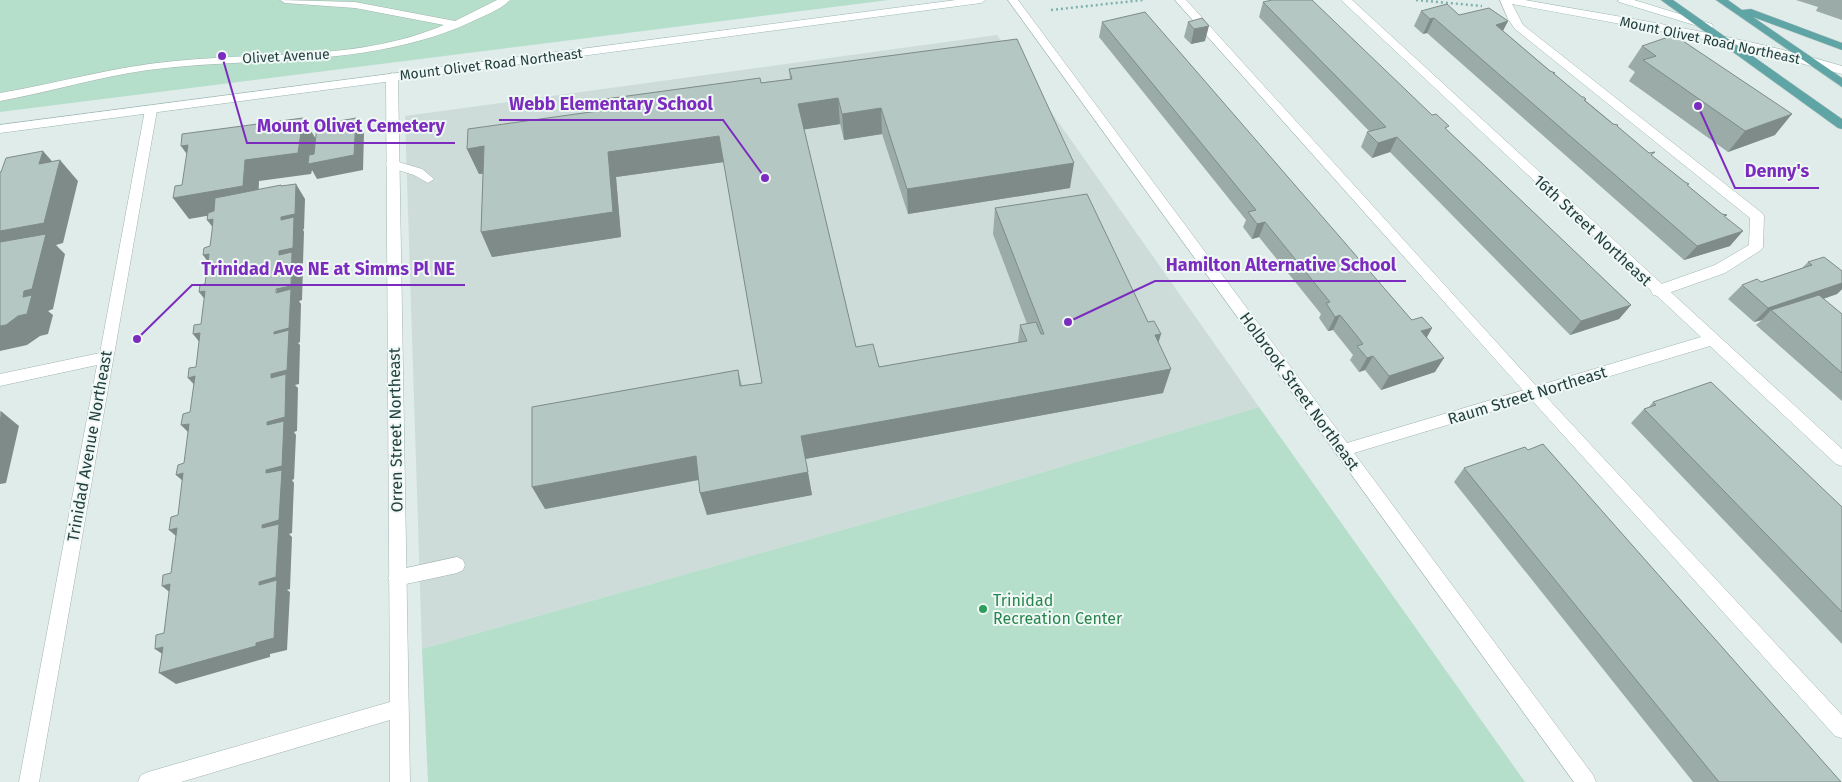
<svg xmlns="http://www.w3.org/2000/svg" width="1842" height="782" font-family="'Fira Sans',sans-serif">
	<rect width="100%" height="100%" fill="#dfece9"/>
	<path fill="#cddcd9" d="M997 35 1259 407 990 488 422 649 405 116Z"/>
	<path fill="#b6dfcb" d="M0 0H889L0 112Z
		M1259 407 1525 782H428L422 649 990 488Z"/>
	<g fill="none" stroke-linecap="round" stroke-linejoin="round">
		<defs>
			<path id="service" d="M280 0 355 2 455 21 497 0H510C501 10 483 16 471 22 368 69 257 56 148 70 98 77 50 92 0 101V93C59 83 116 66 175 61 265 52 359 61 444 25L355 8 285 3Z
				M1175 0H1186L1539 389 1842 715V738L1835 736 1529 397Z
				M1500 0H1510L1523 25 1762 213 1764 216 1763 247 1761 250 1725 273 1663 295 1658 296 1653 295 1651 291 1653 287 1715 265 1749 245 1750 218 1515 29 1508 19Z
				M392 160 422 169 434 179 428 183 414 175 388 167 386 164 388 161Z
				M457 557 463 560 465 565 463 570 457 573 397 586 391 583 388 578 391 573 397 570Z"/>
			<path id="minor" d="M1008 0H1018L1347 443 1701 337 1341 0H1352L1842 449V466L1836 464 1710 346 1354 453 1593 775 1596 782H1574Z
				M392 73 398 77 410 782H390V720L181 782H138L141 775 148 772 390 702 386 77Z
				M151 106 157 110 39 782H19L97 365 0 386V374L100 353 145 110Z"/>
			<path id="secondary" d="M956 0H986L981 3 0 133V125Z
				M1502 0H1525C1631 19 1739 35 1842 66V74L1719 42 1507 3Z
				M1618 0H1634L1712 24 1713 26 1712 28H1704L1619 2Z"/>
			<path id="primary" d="M1661 0H1673L1842 119V129L1838 128Z
				M1716 0H1728L1742 10 1751 9 1842 43V50L1753 17 1842 78V87Z"/>
		</defs>
		<use href="#service" stroke="#a2b4b2" stroke-width="1"/>
		<use href="#minor" stroke="#a2b4b2" stroke-width="1"/>
		<use href="#secondary" stroke="#9db8b5" stroke-width="1"/>
		<use href="#primary" stroke="#c0c9c8" stroke-width="1"/>
		<path stroke="#7db2af" stroke-width="2.5" stroke-dasharray="2 3" stroke-linecap="butt" d="M1416 0 1482 6
			M1051 10 1143 0"/>
		<use href="#service" fill="#fff" fill-rule="evenodd"/>
		<use href="#minor" fill="#fff" fill-rule="evenodd"/>
		<use href="#secondary" fill="#fff" fill-rule="evenodd"/>
		<use href="#primary" fill="#60a5a5" fill-rule="evenodd"/>
	</g>
	<path fill="#9baba8" d="M1796 0H1842V20L1816 11 1818 7Z
		M1263 2 1447 130 1631 305 1619 319 1570 335 1390 152 1372 158 1361 147 1367 132H1370L1259 17Z
		M1421 11 1508 21 1503 31 1585 100 1725 217 1730 246 1684 260 1427 33 1423 34 1414 26Z
		M1102 22 1412 320 1432 328 1427 337 1435 372 1381 390 1365 370 1359 372 1350 360 1353 355 1333 330 1328 331 1319 318 1321 314 1259 237 1252 239 1243 227 1246 220 1099 37Z
		M1188 22 1205 41 1191 44 1184 37Z
		M1642 46 1775 135 1728 152 1629 81 1635 72 1628 67Z
		M789 69 1070 188 908 214 882 134 844 140 840 124 804 129 856 347 879 367 1018 342 1020 325 1027 324 993 234 995 208 1148 322 1158 343 1163 393 805 459 812 495 707 515 700 493 699 480 545 509 738 370 742 386 762 383 724 162 616 177 621 237 492 257 481 232 483 174H479L467 149 598 111 761 83 790 79Z
		M1808 262 1842 271V289L1837 294 1823 299 1842 314V401L1756 325 1762 320 1754 322 1728 299 1742 285 1761 282 1802 268Z
		M1653 402 1842 507V644L1631 423 1644 409 1649 407Z
		M1464 468 1841 782H1693L1454 482Z"/>
	<path fill="#7e8b88" d="M1434 18 1427 33 1423 34 1430 19Z
		M1508 21 1500 36 1496 25Z
		M1209 26 1205 41 1191 44 1194 29Z
		M838 98 840 124 801 130 798 104Z
		M881 108 882 134 844 140 842 114Z
		M1792 114 1775 135 1728 152 1745 131Z
		M303 118 316 139 356 118 364 133 363 170 317 179 312 170 311 174 259 181 258 207 189 219 173 198 245 160Z
		M719 136 724 162 616 177 621 237 492 257 481 232 608 152Z
		M1397 137 1390 152 1372 158 1378 143Z
		M188 145 196 167 181 146Z
		M484 146 495 172 479 174 467 149Z
		M43 151 58 168 60 160 78 181 63 243 56 245 65 254 53 309 48 311 53 315 48 334 40 336 27 345 0 351V326L23 297 0 256V231L39 164Z
		M1074 163 1070 188 908 214 907 189Z
		M296 184 305 199 304 229H303L304 232 303 263 301 264 303 267 302 300 299 301 301 304 300 342 298 343 300 345 299 384 295 385 298 388 297 431 294 432 296 435 294 479 292 480 294 483 292 533 289 534 292 537 290 589 287 590 290 592 287 650 270 654V657L176 684 159 673 259 585 262 528 266 473 267 422 274 334 281 217Z
		M213 219 219 235 207 220Z
		M1265 222 1259 237 1252 239 1257 224Z
		M1743 231 1730 246 1684 260 1697 246Z
		M209 254 214 270 203 255Z
		M1842 283V289L1837 294 1776 315 1771 310 1762 320 1754 322 1768 308Z
		M205 291 211 307 199 292Z
		M1631 305 1619 319 1570 335 1581 321Z
		M1340 315 1333 330 1328 331 1335 317Z
		M1432 328 1424 342 1421 331Z
		M200 333 205 349 193 334Z
		M1161 334 1154 358 1155 335Z
		M1373 356 1365 370 1359 372 1367 358Z
		M1444 358 1435 372 1381 390 1389 376Z
		M1171 369 1163 393 805 459 801 436Z
		M195 376 201 392 188 378Z
		M2 412 19 426 6 483 0 484V421Z
		M189 424 195 439 181 425Z
		M696 456 703 479 545 509 532 487Z
		M808 472 812 495 707 515 700 493Z
		M183 473 191 488 176 475Z
		M177 528 184 543 169 530Z
		M170 584 177 598 162 586Z
		M163 647 171 660 155 649Z"/>
	<path fill="#b4c7c3" stroke="#7e8b88" d="M1272 0H1312L1432 115 1436 114 1449 126 1445 128 1631 305 1581 321 1397 137 1378 143 1367 132 1386 127 1263 2Z
		M1447 4 1459 15 1489 8 1508 21 1496 25 1550 71 1555 73H1553L1582 97H1584L1586 99 1584 100 1613 124 1618 125 1617 126 1649 153 1655 152 1651 155 1685 182 1689 184 1687 185 1722 214 1727 215 1724 216 1743 231 1697 246 1434 18 1430 19 1421 11Z
		M1145 12 1410 318 1412 320 1422 317 1432 328 1421 331 1444 358 1389 376 1373 356 1367 358 1357 346 1363 344 1357 336 1340 315 1335 317 1326 303 1330 302 1265 222 1257 224 1248 212 1256 210 1102 22Z
		M1202 18 1209 26 1194 29 1188 22Z
		M1674 35 1792 114 1745 131 1643 60 1656 56 1642 46Z
		M1017 39 1074 163 907 189 881 108 842 114 838 98 798 104 856 347 873 344 879 367 1027 341 1020 325 1036 322 1041 334H1044L995 208 1087 194 1148 322 1154 321 1161 334 1155 335 1171 369 801 436 808 472 700 493 696 456 532 487V407L738 370 740 386 762 383 719 136 608 152 613 212 481 232 484 146 467 149 468 129 598 111V100L760 78 761 83 792 79 789 69Z
		M303 118 298 153 245 160 243 186 173 198 175 186 182 185 188 145 181 146 182 134Z
		M356 118 354 155 308 164 309 155 314 154 317 125Z
		M43 151 39 164 60 160 44 223 0 231V172H1L6 158Z
		M296 184 295 214 281 217V220L294 217 293 248 279 251V255L292 252 291 286 276 289V293L291 289 289 328 274 332V334L289 330 287 370 271 374V378L286 374 285 417 267 422V425L284 421 282 466 266 470V473L282 470 279 520 262 525V528L279 524 276 577 259 582V585L277 580 274 638 256 643V646L159 673 163 647 155 649 156 635 164 633 170 584 162 586 163 575 171 573 177 528 169 530 171 517 178 515 183 473 176 475 178 465 184 463 189 424 181 425 183 414 190 412 195 376 188 378 189 368 196 367 200 333 193 334 194 325 201 324 205 291 199 292 200 285 205 284 209 254 203 255 204 248 210 246 212 231 213 219 207 220 208 213 214 211 215 198 281 185V186Z
		M46 234 32 289 24 291 23 297 32 295 27 314 18 316 6 325 0 326V242Z
		M1824 257 1842 271V283L1768 308 1742 285 1757 279 1761 282 1812 265 1808 262Z
		M1819 295 1842 314V373L1771 310Z
		M1711 382 1842 507V612L1644 409 1656 405 1653 402Z
		M0 412H2L0 421Z
		M1543 444 1841 782H1719L1464 468 1525 447 1528 450Z"/>
	<circle fill="#2e9e5b" stroke="#f0f8f6" stroke-width="2" cx="983" cy="609" r="5"/>
	<g text-anchor="middle" stroke-width="4" stroke-linejoin="round" paint-order="stroke">
		<g font-size="14" fill="#1f3d3c" stroke="#f0f8f6">
			<text transform="translate(1710 40) rotate(12)" y="5">Mount Olivet Road Northeast</text>
			<text transform="translate(286 56) rotate(-3)" y="5">Olivet Avenue</text>
			<text transform="translate(491 64) rotate(-7)" y="5">Mount Olivet Road Northeast</text>
		</g>
		<g font-size="16" fill="#1f3d3c" stroke="#f0f8f6">
			<text transform="translate(1593 230) rotate(43)" y="6">16th Street Northeast</text>
			<text transform="translate(1300 391) rotate(54)" y="6">Holbrook Street Northeast</text>
			<text transform="translate(1527 395) rotate(-17)" y="6">Raum Street Northeast</text>
			<text transform="translate(395 430) rotate(-91)" y="6">Orren Street Northeast</text>
			<text transform="translate(89 446) rotate(-80)" y="6">Trinidad Avenue Northeast</text>
		</g>
		<g font-size="16" fill="#27864d" stroke="#f0f8f6" text-anchor="start">
			<text x="993" y="606">Trinidad<tspan x="993" dy="18">Recreation Center</tspan></text>
		</g>
	</g>
	<path fill="none" stroke="#7b2cbf" stroke-width="2" d="M765 178L723 120H499M222 56L247 143H455M1698 106L1735 188H1819M1068 322L1155 281H1406M137 339L192 285H465"/>
	<g fill="#7b2cbf" stroke="#f0f8f6" stroke-width="2">
		<circle cx="765" cy="178" r="5"/>
		<circle cx="222" cy="56" r="5"/>
		<circle cx="1698" cy="106" r="5"/>
		<circle cx="1068" cy="322" r="5"/>
		<circle cx="137" cy="339" r="5"/>
	</g>
	<g font-size="18" text-anchor="middle" font-weight="bold" fill="#7b2cbf" stroke="#f0f8f6" stroke-width="4" stroke-linejoin="round" paint-order="stroke">
		<text x="611" y="110">Webb Elementary School</text>
		<text x="351" y="132">Mount Olivet Cemetery</text>
		<text x="1777" y="177">Denny's</text>
		<text x="1281" y="271">Hamilton Alternative School</text>
		<text x="328" y="275">Trinidad Ave NE at Simms Pl NE</text>
	</g>
</svg>
